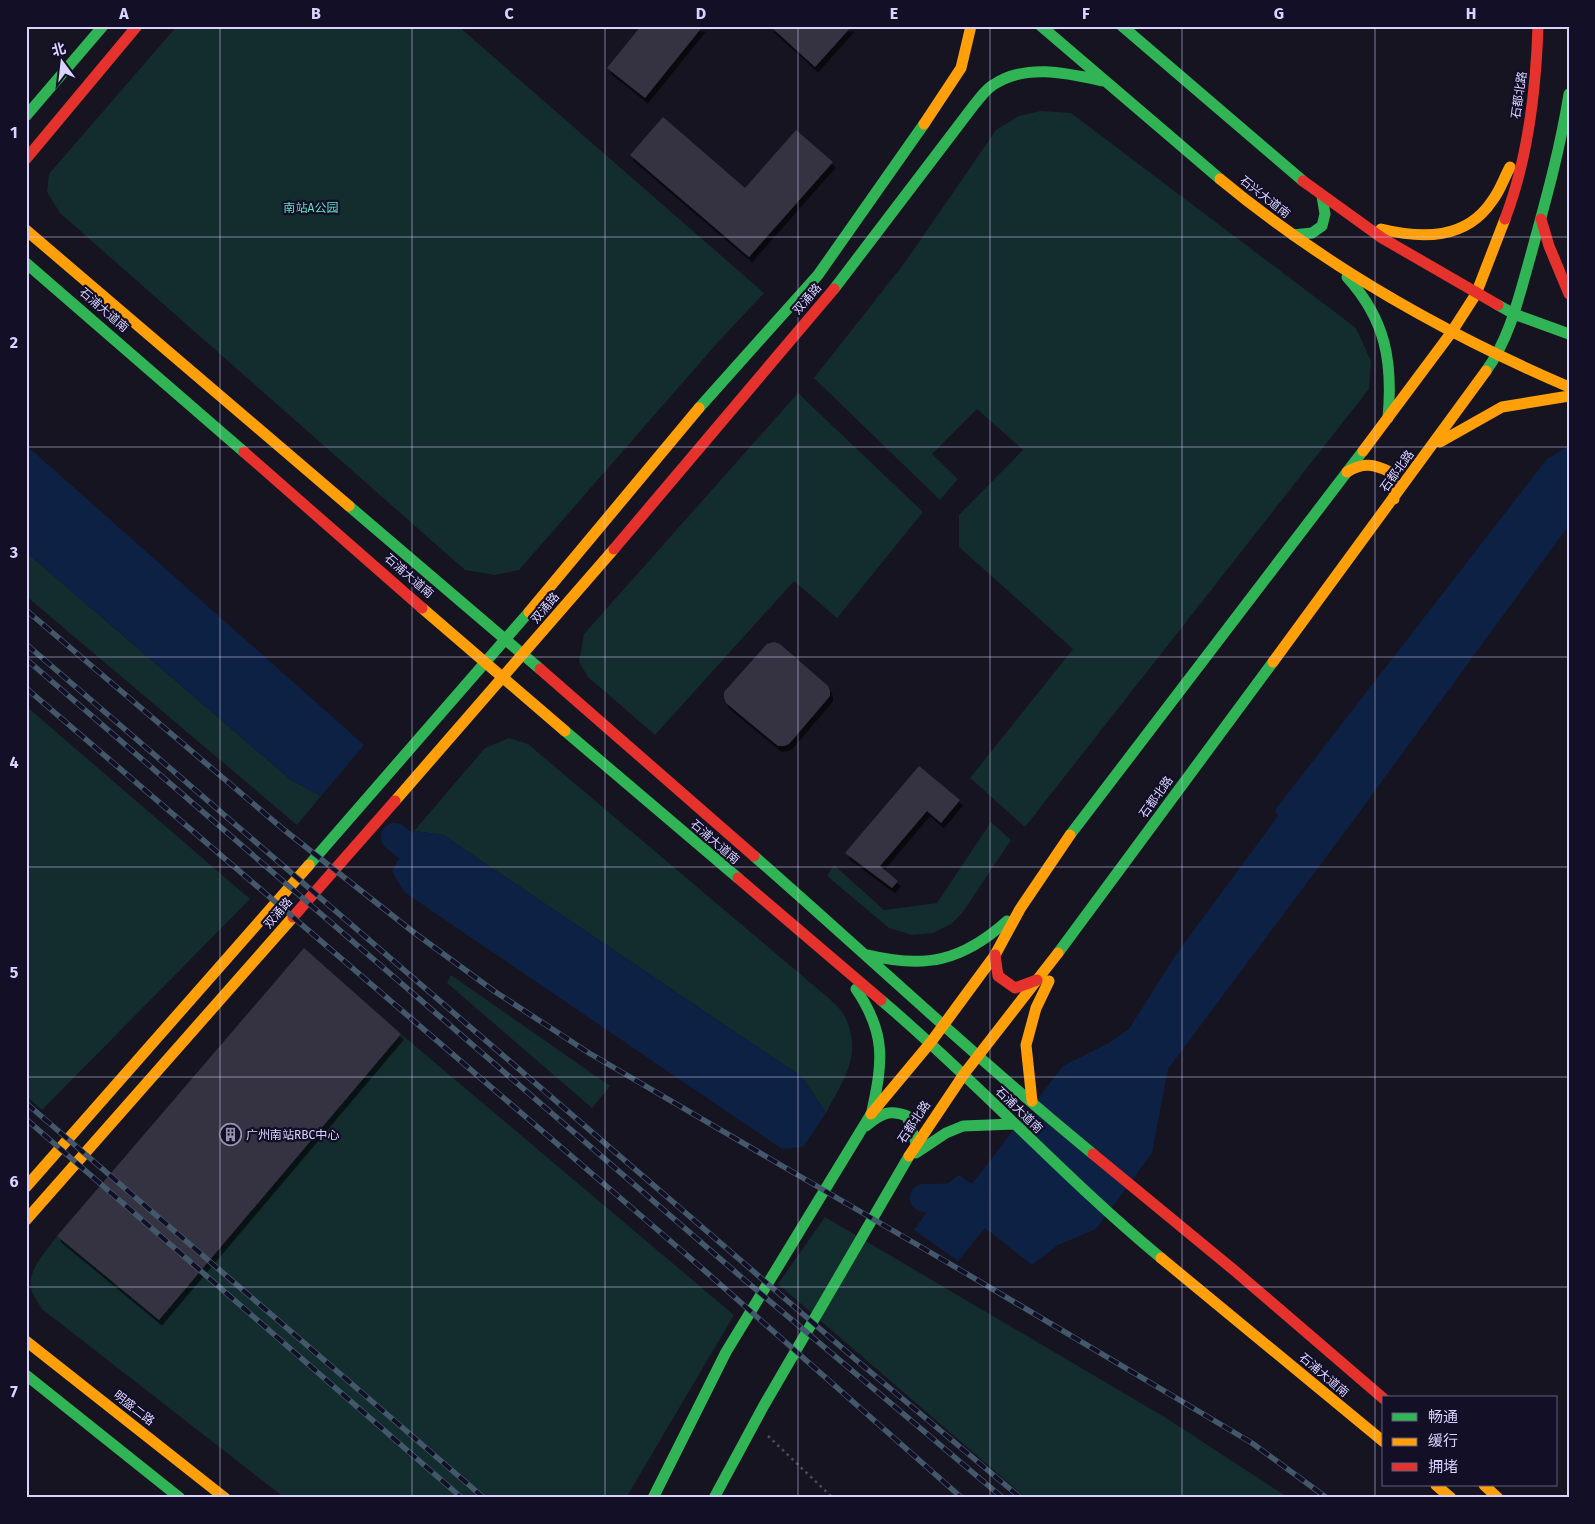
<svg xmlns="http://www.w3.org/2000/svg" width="1595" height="1524" font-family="'Fira Sans','Noto Sans SC',sans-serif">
	<defs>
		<filter id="shadow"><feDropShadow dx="3" dy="5.5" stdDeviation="0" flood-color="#0009"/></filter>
	</defs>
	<rect width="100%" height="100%" fill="#161421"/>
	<path fill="#132c2d" d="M177 26H458L764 293 719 341 519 570 495 575 465 570 60 213 47 192 49 174Z
		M1041 111 1071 113 1356 328 1371 361 1369 389 1025 827 970 778 1073 649 959 547V515L1023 450 977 409 932 454 958 479 940 500 814 378 906 261 996 130 1019 116Z
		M798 393 923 512 837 618 794 581 655 735 588 677 579 662 584 634Z
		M26 552 291 780 321 796 297 825 26 596Z
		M26 706 250 899 42 1110 26 1096Z
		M509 738 528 744 819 990C827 997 839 1006 844 1015 864 1054 843 1080 826 1113L802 1077 443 835 414 831 485 748Z
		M991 822 1011 840 963 912 951 924 933 933 912 935 889 928 827 876 834 865 884 910 937 903Z
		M451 975 610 1086 592 1108 447 983Z
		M401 1034 734 1315 626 1498H285L42 1309C38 1302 32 1295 31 1288 27 1270 48 1249 57 1236L159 1319Z
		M825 1217 1166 1418 1289 1498H1026L778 1284Z"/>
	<path fill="#0d2144" d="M26 445 364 745 321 796 291 780 26 552Z
		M1569 446V525L1350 825 1168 1069 1152 1153 1096 1229 1058 1245 1032 1265 985 1228 958 1261 914 1230 948 1183 959 1175 972 1184 1063 1066 1109 1043 1129 1029 1177 953 1278 816 1275 810 1547 459Z
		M414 831 443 835 802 1077 826 1113 803 1147 782 1149 404 892 392 871Z"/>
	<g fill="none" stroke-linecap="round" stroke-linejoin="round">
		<path stroke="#0d2144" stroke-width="28" d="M395 837 435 869
			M924 1198 975 1197"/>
	</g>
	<path fill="#343243" filter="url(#shadow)" d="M641 26H703L645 98 607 68Z
		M770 26H852L815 67Z
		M663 117 745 188 796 130 833 162 749 257 630 155Z
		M774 642 780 644 828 686 830 691V696L789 744 784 746H778L726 703 724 698V692L767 644Z
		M919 766 960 800 941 823 927 811 880 866 898 881 892 888 845 853Z
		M304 948 401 1034 159 1320 57 1236Z"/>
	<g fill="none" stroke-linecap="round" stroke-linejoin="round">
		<path stroke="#44505f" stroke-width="2.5" stroke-dasharray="2.5 4" stroke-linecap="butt" d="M768 1436 833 1498"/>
		<path stroke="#30b455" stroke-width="11" d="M1041 26 1220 179
			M1122 26 1303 181
			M26 116 103 26
			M1293 235 1312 233 1322 226 1325 214 1322 196
			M26 263 244 452
			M1347 277C1386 320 1393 362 1388 418
			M834 289 974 105C980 98 985 90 993 85 1026 63 1067 73 1103 81
			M1498 305 1514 314 1569 334
			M1486 371C1510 338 1519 296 1530 258 1545 203 1560 150 1569 94
			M699 408 818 275 924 124
			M349 506 540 669
			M565 731 738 878
			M1070 835 1363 451
			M754 856C867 955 976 1058 1093 1154
			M309 865 529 612
			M1058 953 1273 662
			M868 955C926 969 962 961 1007 921
			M856 989C886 1033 883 1061 872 1111
			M881 1000C978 1082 1063 1177 1161 1258
			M866 1126C880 1114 889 1109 907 1116L916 1143
			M916 1153 946 1133 963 1126 1014 1124
			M26 1375 180 1498
			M653 1498 726 1352 871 1114
			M714 1498 763 1407 909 1156"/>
		<path stroke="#ff9f0a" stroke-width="11" d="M924 124 961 68 971 26
			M1220 179C1325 266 1443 333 1569 387
			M1381 229C1422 239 1466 240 1492 201 1500 191 1504 178 1510 167
			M26 230 349 506
			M1440 442 1502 407 1569 396
			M1363 451 1451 333 1476 294 1505 219
			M1347 472C1363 462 1374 464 1390 472L1395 485 1394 499
			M422 608 565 731
			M529 612 699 408
			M1273 662 1486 371
			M395 801 614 549
			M1032 1101 1026 1045 1036 1008 1049 981
			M871 1114 931 1042 995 955 1020 909 1070 835
			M909 1156 964 1074 1058 953
			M26 1187 309 865
			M26 1220 293 917
			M1161 1258 1384 1442
			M26 1341 225 1498
			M1436 1485 1451 1498
			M1484 1485 1498 1498"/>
		<path stroke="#e5322d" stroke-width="11" d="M26 159 137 26
			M1303 181 1382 238 1498 305
			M1505 219C1528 159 1536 90 1538 26
			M1541 219 1549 246 1569 294
			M244 452 422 608
			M614 549 834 289
			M540 669 754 856
			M738 878 881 1000
			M293 917 395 801
			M995 955 998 976 1015 988 1037 980
			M1093 1154 1235 1271 1384 1399"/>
		<defs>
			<path id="rail" d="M26 610 283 829 412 931 494 991 589 1053 957 1268 1252 1443 1327 1498
				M26 644 855 1359 1021 1498
				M26 659 747 1282 1003 1498
				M26 688 696 1263 962 1498
				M26 1103 484 1498
				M26 1119 462 1498"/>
		</defs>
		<use href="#rail" stroke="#43596b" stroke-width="5.5"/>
		<use href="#rail" stroke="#130f26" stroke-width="4" stroke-dasharray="11" stroke-linecap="butt"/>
	</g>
	<path fill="none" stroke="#d9d4ff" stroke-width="1" stroke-opacity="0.55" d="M220 26V1498M412 26V1498M605 26V1498M798 26V1498M990 26V1498M1182 26V1498M1375 26V1498M26 237H1569M26 447H1569M26 657H1569M26 867H1569M26 1077H1569M26 1287H1569"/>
	<defs>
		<symbol id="building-ring" viewBox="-11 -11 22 22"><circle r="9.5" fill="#130f26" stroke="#9591b1" stroke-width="1.5"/><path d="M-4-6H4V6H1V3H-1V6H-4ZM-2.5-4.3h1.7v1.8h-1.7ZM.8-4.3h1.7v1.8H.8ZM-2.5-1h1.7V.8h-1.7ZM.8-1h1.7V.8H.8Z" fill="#9591b1"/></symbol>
	</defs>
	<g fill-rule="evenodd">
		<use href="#building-ring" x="218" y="1122" width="25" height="25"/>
	</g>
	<g text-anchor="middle" stroke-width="4.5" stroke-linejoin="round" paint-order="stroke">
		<g font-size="12" fill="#d9d4ff" stroke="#130f26">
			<text transform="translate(1519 95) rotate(-82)" y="4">石都北路</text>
			<text transform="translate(1265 197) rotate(38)" y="4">石兴大道南</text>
			<text transform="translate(807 299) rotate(-49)" y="4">双涌路</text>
			<text transform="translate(104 310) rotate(41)" y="4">石浦大道南</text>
			<text transform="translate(1397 471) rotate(-54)" y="4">石都北路</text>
			<text transform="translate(409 576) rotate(41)" y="4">石浦大道南</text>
			<text transform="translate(545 608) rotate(-50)" y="4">双涌路</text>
			<text transform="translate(1156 797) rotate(-54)" y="4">石都北路</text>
			<text transform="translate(715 842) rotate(41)" y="4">石浦大道南</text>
			<text transform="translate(278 913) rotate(-49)" y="4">双涌路</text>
			<text transform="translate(1019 1110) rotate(44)" y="4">石浦大道南</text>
			<text transform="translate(914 1122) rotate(-56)" y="4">石都北路</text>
			<text transform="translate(1324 1375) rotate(40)" y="4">石浦大道南</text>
			<text transform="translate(134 1408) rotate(38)" y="4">明盛二路</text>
		</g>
		<g font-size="12" fill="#5fe0c0" stroke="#130f26">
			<text x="311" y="212">南站A公园</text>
		</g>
		<g font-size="12" fill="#d9d4ff" stroke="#130f26" text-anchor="start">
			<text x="246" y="1139">广州南站RBC中心</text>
		</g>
	</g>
	<rect width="1595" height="1524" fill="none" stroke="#130f26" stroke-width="55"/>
	<rect x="1382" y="1396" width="175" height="90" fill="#130f26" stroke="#625e7d"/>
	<rect x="1392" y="1413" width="25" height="8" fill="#30b455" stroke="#625e7d"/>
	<text x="1428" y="1422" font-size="15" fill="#d9d4ff">畅通</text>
	<rect x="1392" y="1438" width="25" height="8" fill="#ff9f0a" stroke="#625e7d"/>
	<text x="1428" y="1446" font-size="15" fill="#d9d4ff">缓行</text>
	<rect x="1392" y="1463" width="25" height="8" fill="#e5322d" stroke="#625e7d"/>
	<text x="1428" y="1472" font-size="15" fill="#d9d4ff">拥堵</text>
	<g transform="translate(62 62) rotate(345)" stroke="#130f26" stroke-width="4" paint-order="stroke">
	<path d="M0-4L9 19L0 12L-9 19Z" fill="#d9d4ff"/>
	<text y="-8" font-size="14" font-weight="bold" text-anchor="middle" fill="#d9d4ff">北</text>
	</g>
	<rect x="28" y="28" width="1540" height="1468" fill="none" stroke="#d9d4ff" stroke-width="2"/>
	<g font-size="16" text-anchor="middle" font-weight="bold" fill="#d9d4ff">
		<text x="124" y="19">A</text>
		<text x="316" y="19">B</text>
		<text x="509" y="19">C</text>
		<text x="701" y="19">D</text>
		<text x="894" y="19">E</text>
		<text x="1086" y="19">F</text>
		<text x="1279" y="19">G</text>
		<text x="1471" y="19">H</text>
		<text x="14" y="138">1</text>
		<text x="14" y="348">2</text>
		<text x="14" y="558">3</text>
		<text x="14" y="768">4</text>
		<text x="14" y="978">5</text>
		<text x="14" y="1187">6</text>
		<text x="14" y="1397">7</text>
	</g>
</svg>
